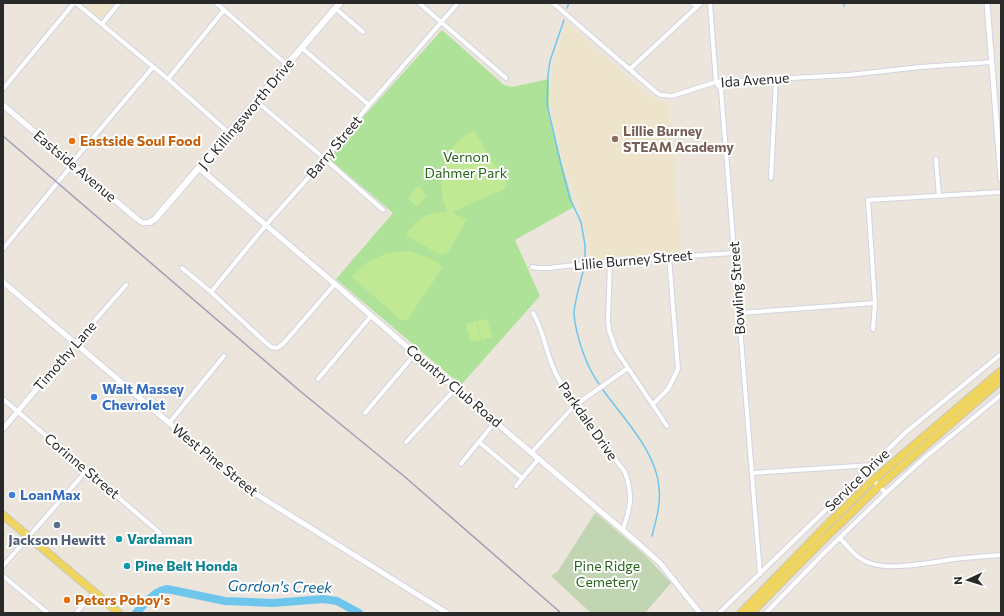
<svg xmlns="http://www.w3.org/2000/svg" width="1004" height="616" font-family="Commissioner,sans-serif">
	<rect width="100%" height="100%" fill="#ece5db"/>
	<path fill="#ede4cb" d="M80 3H115L103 17 99 19Z
		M566 20 572 28 651 97 666 104H669L681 253 592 261 581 212 561 155 553 122 550 97 552 70Z"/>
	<path fill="#aee298" d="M442 30 504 85 512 87 549 79V117L574 207 515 240 540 296 461 385 336 279 393 213 327 157Z"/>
	<path fill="#c2d5b3" d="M595 513H596L645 555 671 583 645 613H591L551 576 558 571Z"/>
	<path fill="#c1e994" d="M474 130 496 167 507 182 504 190 482 198 452 213 467 219 448 253 440 255 406 235C418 217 428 212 448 212 436 190 441 162 456 143 461 138 468 134 474 130Z
		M418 186 427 195 417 207 408 198Z
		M407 251C420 254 432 258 443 267L407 320H401L352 277 366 263 387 253Z
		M487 319 492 337 482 340 477 321Z
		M476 321 481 340 471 342 466 324Z"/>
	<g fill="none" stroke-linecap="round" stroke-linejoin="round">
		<path stroke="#6fc6ed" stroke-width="1.5" d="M844 3V6
			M567 8 569 3
			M564 20 550 61 548 75 547 104 562 169 570 199 581 222 585 245V258
			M584 268C581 280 574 303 574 314 576 336 586 366 599 384
			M603 390C623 418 657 452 659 488 661 504 656 520 652 536"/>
		<path stroke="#6fc6ed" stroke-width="8" d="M136 613C145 604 154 591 167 589L225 601 273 603 323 599 337 601 359 613"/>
		<defs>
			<path id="minor" d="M76 3 168 79 229 133
				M216 3 287 65
				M419 3 506 78
				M553 3 657 93 661 95 672 96 716 82 848 75 921 67 992 62
				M692 3 697 7
				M710 3 716 82 721 90 760 574
				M3 4 4 3
				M335 8 363 32
				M102 24 119 3
				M302 48 369 105
				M630 69 701 3
				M168 79 224 10
				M3 89 74 3
				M256 101 325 159 383 210
				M936 159 939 196
				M771 178 776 78
				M3 249 68 170 75 159 153 67
				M610 261 608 320 609 330 616 350 667 426
				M532 267 539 268H549L610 261 734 253
				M182 268 211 292 264 341 271 347 277 348 283 344 335 284
				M211 292 266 225 325 159 369 105 458 3
				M533 313C545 333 546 356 557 376 575 411 602 441 625 472 633 496 631 506 623 529
				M739 313 875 303
				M873 329 875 303 868 200 1001 192
				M75 343 126 285
				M318 379 371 316
				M3 399 160 533
				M653 404 668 389 678 369 669 257
				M365 413 415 354
				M169 423 224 356
				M406 442 456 388
				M479 442 522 478
				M532 452 574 406 628 368
				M461 464 495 422
				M752 473 872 465
				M873 480 886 493
				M516 486 539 458
				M840 538C849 548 857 559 870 563 891 571 932 562 955 559 970 557 986 556 1001 555
				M3 566 87 470
				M3 576 48 613
				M76 613 95 592
				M719 613 906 432 1001 354
				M766 613 825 552 886 493 922 460 1001 395"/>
			<path id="tertiary" d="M987 3 1001 179
				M3 105 137 219 143 223 150 222
				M199 168 335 284 415 354 639 544 660 563 700 613
				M3 282 174 427 256 494 447 613
				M3 429 75 343"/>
			<path id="secondary" d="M150 222 155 219 340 3"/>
			<path id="primary" d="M3 515 119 613
				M741 613 827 525 873 480 1001 371
				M751 613 817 546 879 486 1001 380"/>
		</defs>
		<use href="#minor" stroke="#d1d3e2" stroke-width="6"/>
		<use href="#tertiary" stroke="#d1d3e2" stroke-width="7"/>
		<use href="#secondary" stroke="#d1d3e2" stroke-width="8"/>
		<use href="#primary" stroke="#c7c7c7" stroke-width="9"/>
		<use href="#minor" stroke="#fff" stroke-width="4"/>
		<use href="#tertiary" stroke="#fff" stroke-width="5"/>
		<use href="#secondary" stroke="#fff" stroke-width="6"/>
		<use href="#primary" stroke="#efd45d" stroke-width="7"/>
		<path stroke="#9ea0b4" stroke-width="1.5" d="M3 136 300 391 405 477 561 613"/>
	</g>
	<circle fill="#8d6e63" stroke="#fff" stroke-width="1.5" cx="615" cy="139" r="4"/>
	<g fill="#e8710a" stroke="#fff" stroke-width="1.5">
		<circle cx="72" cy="141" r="4"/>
		<circle cx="67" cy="600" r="4"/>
	</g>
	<g fill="#3f7fe0" stroke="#fff" stroke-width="1.5">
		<circle cx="94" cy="397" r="4"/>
		<circle cx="12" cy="495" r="4"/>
	</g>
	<circle fill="#5c6f8a" stroke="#fff" stroke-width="1.5" cx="57" cy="525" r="4"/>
	<g fill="#0f9aa8" stroke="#fff" stroke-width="1.5">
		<circle cx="119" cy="539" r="4"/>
		<circle cx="127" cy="566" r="4"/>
	</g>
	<g text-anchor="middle" stroke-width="4" stroke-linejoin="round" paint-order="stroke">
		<g font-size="14" fill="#292929" stroke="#fff">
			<text transform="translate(755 80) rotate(-4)" y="5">Ida Avenue</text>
			<text transform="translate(246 114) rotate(-50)" y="5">J C Killingsworth Drive</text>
			<text transform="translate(334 147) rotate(-50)" y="5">Barry Street</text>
			<text transform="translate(75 166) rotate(40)" y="5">Eastside Avenue</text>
			<text transform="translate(633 260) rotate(-5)" y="5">Lillie Burney Street</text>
			<text transform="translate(737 288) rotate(-94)" y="5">Bowling Street</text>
			<text transform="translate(65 356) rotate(-49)" y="5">Timothy Lane</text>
			<text transform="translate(454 386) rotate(40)" y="5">Country Club Road</text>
			<text transform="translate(588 421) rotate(55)" y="5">Parkdale Drive</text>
			<text transform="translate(215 460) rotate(39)" y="5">West Pine Street</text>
			<text transform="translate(82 466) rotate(40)" y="5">Corinne Street</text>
			<text transform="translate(857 480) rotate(-44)" y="5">Service Drive</text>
		</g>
		<g font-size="14" font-weight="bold" fill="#785e54" stroke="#fff" text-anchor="start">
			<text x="623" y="136">Lillie Burney<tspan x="623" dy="16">STEAM Academy</tspan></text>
		</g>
		<g font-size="14" font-weight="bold" fill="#c56008" stroke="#fff" text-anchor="start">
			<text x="80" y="146">Eastside Soul Food</text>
			<text x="75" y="605">Peters Poboy's</text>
		</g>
		<g font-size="14" fill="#26661a" stroke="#fff">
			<text x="466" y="162">Vernon<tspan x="466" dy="16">Dahmer Park</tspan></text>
			<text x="607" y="571">Pine Ridge<tspan x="607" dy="16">Cemetery</tspan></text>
		</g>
		<g font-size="14" font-weight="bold" fill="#366cbe" stroke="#fff" text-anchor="start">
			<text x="102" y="394">Walt Massey<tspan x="102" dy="16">Chevrolet</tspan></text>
			<text x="20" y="500">LoanMax</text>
		</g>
		<g font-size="14" font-weight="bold" fill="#0d838f" stroke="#fff" text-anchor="start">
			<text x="127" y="544">Vardaman</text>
			<text x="135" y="571">Pine Belt Honda</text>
		</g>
		<g font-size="14" font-weight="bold" fill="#4e5e75" stroke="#fff">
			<text x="57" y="545">Jackson Hewitt</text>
		</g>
		<g font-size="15" font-style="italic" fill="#0e6399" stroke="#fff">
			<text transform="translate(280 587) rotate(1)" y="5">Gordon's Creek</text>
		</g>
	</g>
	<rect width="1004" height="616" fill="none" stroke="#292929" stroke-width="8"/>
	<g transform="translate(968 580) rotate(266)" stroke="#ffffff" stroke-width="3" paint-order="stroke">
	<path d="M0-3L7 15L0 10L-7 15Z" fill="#292929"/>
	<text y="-6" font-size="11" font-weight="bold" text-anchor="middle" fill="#292929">N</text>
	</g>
</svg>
